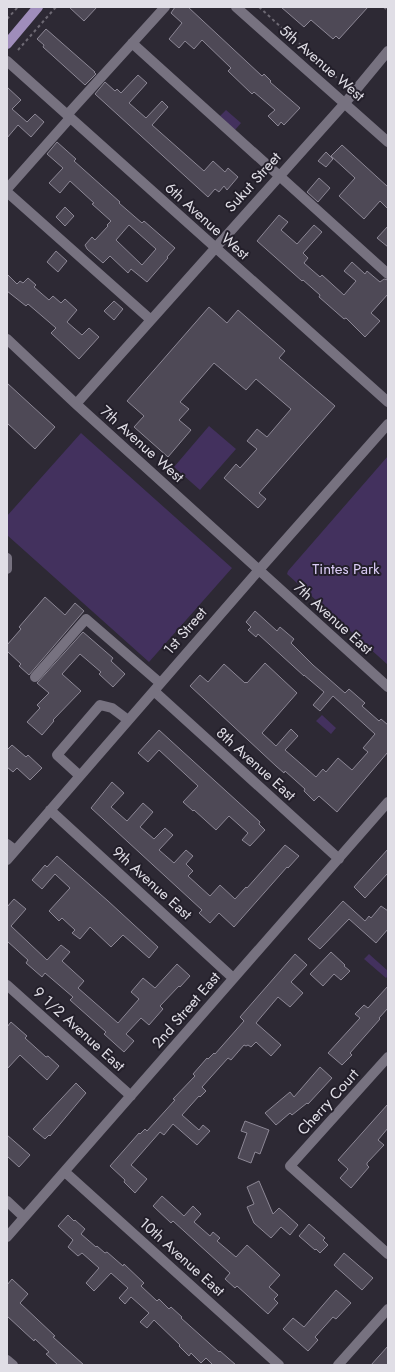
<svg xmlns="http://www.w3.org/2000/svg" width="395" height="1372" font-family="Jost,sans-serif">
	<rect width="100%" height="100%" fill="#2d2934"/>
	<path fill="#43315e" d="M226 110 241 123 235 130 220 116Z
		M209 426 236 449 200 490 174 467Z
		M81 433 232 568 149 662 7 535V516Z
		M388 456V665L287 574 288 571Z
		M322 715 336 728 331 734 316 721Z
		M369 954 388 971V976L386 978 364 959Z"/>
	<path fill="#4e4956" stroke="#8c8795" fill-rule="evenodd" d="M69 7H97L84 21Z
		M175 7H188L262 76 264 74 271 81 270 82 300 108 284 125 281 122 278 126 268 116 275 110 254 92 252 94 228 71 231 68 202 40 194 49 185 41 179 48 169 39 182 23 171 13Z
		M281 7H368L339 39 336 36 333 39 311 20 304 27Z
		M46 29 95 72H94L96 74 85 85 43 47 44 45 37 39Z
		M138 75 147 83 129 103 146 118 162 101 168 107 152 125 204 171 213 161 225 172 228 168 238 177 227 190 224 186 219 192 215 189 208 197 95 94 105 82 115 91 117 89 121 93Z
		M7 87 21 100 12 109 27 122 35 114 44 122 31 137 18 125 7 138Z
		M57 142 76 159 74 161 120 202 119 203 142 223 144 221 175 248 167 257 168 258 147 282 131 269 128 273 110 256 103 263 87 249 85 245 92 237 95 240 108 226 107 225 111 221 92 204 94 203 70 181 60 193 49 183 63 168 47 154ZM129 225 156 249 142 265 116 240Z
		M342 145 388 187V209L380 201 364 219 339 196 355 178 331 156Z
		M326 152 333 159 326 167 318 161Z
		M319 178 330 188 318 202 307 192Z
		M65 207 74 216 65 226 56 217Z
		M279 215 288 222 281 230 297 244 314 225 322 232 303 253 308 258 304 263 320 277 322 275 344 295 356 281 344 271 352 262 365 274 367 271 380 282 384 279 388 280V294L371 313 380 321 365 337 346 318 344 319 319 297 320 295 303 280 302 281 257 241Z
		M388 226V247L377 238Z
		M56 251 67 261 58 272 47 262Z
		M7 274 17 284 20 281 23 283 28 278 36 285 34 287 49 300 53 296 61 303 65 299 77 310 67 322 82 335 89 328 99 337 79 359 51 333 56 328 28 304 26 306 7 291Z
		M114 301 123 309 114 320 104 311Z
		M209 307 227 323 238 310 285 351 279 358 335 406 259 493 266 499 258 508 224 478 236 464 240 468 257 449 247 441 257 429 267 437 291 409 256 379 246 390 214 363 180 402 189 409 179 420 191 430 168 457 134 427 144 416 127 401Z
		M7 383 55 427 35 449 7 423Z
		M45 597 65 615 75 603 84 611 29 675 19 666 21 664 7 651V645L21 629 19 627Z
		M255 611 277 631 280 627 294 639 291 643 313 665 345 693 349 689 365 703 362 706 379 721 381 719 388 725V752L337 812 319 796 314 801 304 791 305 789 285 771 284 773 276 766 190 686 200 675 208 682 224 664 245 683 246 682 247 683 265 663 297 693 262 733 276 746 291 729 298 736 285 750 316 777 323 769 326 772 338 758 352 770 368 752 363 748 375 734 333 696 320 711 313 705 324 692 304 675V676L258 634 256 637 248 630 251 627 246 622Z
		M83 632 113 658 111 661 125 674 113 687 99 674 101 672 80 654 62 674 81 691 53 720 54 721 42 735 27 722 40 708 37 705 49 693 37 683Z
		M159 730 260 822 259 824 265 830 250 846 242 840 248 833 229 816 216 830 194 810 193 811 183 802 198 786 159 750 148 762 138 753Z
		M12 745 26 757 28 755 42 768 30 780 17 768 13 772 7 767V750Z
		M112 782 124 793 111 807 127 821 143 803 153 812 140 827 154 839 165 828 173 835 159 850 174 863 186 850 193 856 186 864 193 871 188 876 210 896 220 885 235 899 246 887 247 888 285 845 299 856 288 868 287 867 234 927 219 913 210 923 199 913 202 910 91 808Z
		M388 849V873L365 898 354 887Z
		M57 856 108 901 158 947 149 958 123 935 111 947 90 927 80 939 72 933 75 930 62 918 59 921 49 911 70 888 55 874 42 889 32 880 45 865 47 867Z
		M14 899 26 909 11 926 47 960 61 945 70 952 62 961 84 981 78 988 118 1023 139 999 131 992 143 978 155 988 177 964 190 976 180 987 179 986 160 1006 163 1009 149 1025 141 1018 126 1034 134 1041 124 1052 104 1034 106 1032 70 1000 73 997 45 973 42 977 26 963 28 960 7 941V907Z
		M343 901 365 921 369 916 371 918 381 906 388 911V929L376 943 349 919 320 949 308 939Z
		M331 952 345 965 344 966 350 971 341 980 334 974 323 986 310 974Z
		M295 954 307 965 291 982 303 993 290 1007 278 997 256 1023 281 1045 271 1056 256 1042 251 1047 248 1045 246 1046 244 1045 231 1060 228 1058 202 1087 206 1091 200 1097 199 1096 182 1115 199 1130 203 1125 210 1131 197 1145 173 1124 164 1135 160 1132 131 1165 147 1179 135 1193 124 1182 125 1180 110 1166 139 1133 140 1134 145 1129 147 1131 175 1100 173 1099 195 1076 193 1074 207 1058 208 1059 214 1053 215 1054 244 1021 240 1017Z
		M388 986V1008L379 1018 380 1019 350 1053 352 1055 342 1065 328 1053 360 1018 355 1014 364 1005 368 1008Z
		M11 1022 27 1036 25 1038 46 1057 48 1056 59 1066 47 1080 20 1055 7 1069V1027Z
		M320 1067 332 1078 308 1104 307 1103 292 1115 290 1113 276 1125 265 1113 290 1092 294 1097Z
		M76 1083 86 1093 50 1136 49 1135 45 1139 33 1129Z
		M388 1104V1128L378 1140 384 1145 367 1163V1165L369 1167 351 1188 340 1178 348 1169 338 1160Z
		M245 1121 269 1130 260 1154 255 1152 251 1163 238 1158 247 1133 241 1131Z
		M7 1135 30 1155 19 1167 7 1156Z
		M259 1181 273 1214 279 1208 298 1225 290 1235 281 1227 271 1238 254 1223 247 1207 254 1204 247 1187Z
		M162 1196 184 1216 193 1206 201 1214 194 1222 210 1236 213 1232 220 1238 217 1241 236 1257 247 1245 280 1275 269 1287 278 1295 274 1299 278 1303 268 1314 237 1286 235 1288 225 1279 230 1273 173 1221 171 1223 153 1206Z
		M68 1215 74 1221 75 1220 85 1229 81 1234 96 1247 97 1246 105 1253 107 1252 123 1266 124 1264 144 1283 141 1286 157 1301 159 1299 169 1309 171 1307 182 1317 181 1318 219 1352 220 1351 236 1365H213L206 1358 201 1363 191 1353 189 1356 179 1346 180 1345 154 1320 147 1328 140 1322 149 1313 131 1297 125 1304 119 1298 128 1288 111 1273 94 1291 86 1283 99 1268 82 1253 78 1256 68 1247 73 1240 58 1226Z
		M309 1224 325 1238 323 1240 328 1245 320 1253 316 1249 315 1250 299 1236Z
		M344 1253 373 1278 362 1290 334 1265Z
		M12 1279 28 1294 20 1303 55 1336 53 1337 84 1365H58L46 1354 49 1352 35 1339 34 1341 7 1316V1285Z
		M336 1290 351 1303 336 1319 333 1317 315 1337 318 1340 308 1351 283 1329 293 1318 304 1327Z
		M388 1346V1365H371Z"/>
	<g fill="none" stroke-linecap="round" stroke-linejoin="round">
		<path stroke="#6d6973" stroke-width="2" stroke-dasharray="3 3" stroke-linecap="butt" d="M259 7 337 78
			M384 7 388 11
			M7 19 18 7
			M18 50 56 7"/>
		<path stroke="#777280" stroke-width="10" d="M236 7 388 142
			M132 43 388 274
			M7 61 388 402
			M67 115 165 7
			M7 189 70 118
			M7 192 151 320
			M7 339 76 404 388 687
			M76 404 345 103 388 51
			M7 558V569
			M35 677 86 619 160 683
			M154 691 339 859
			M80 776 57 755 100 705 112 708 128 720
			M50 810 233 978
			M7 844 15 850
			M7 860 258 571 388 424
			M7 985 131 1096
			M388 1057 290 1166 388 1254
			M65 1172 279 1365
			M7 1201 24 1217
			M7 1237 388 802
			M7 1360 13 1365
			M338 1365 388 1309"/>
		<path stroke="#9f8dbb" stroke-width="10" d="M7 44 38 7"/>
	</g>
	<g text-anchor="middle" stroke-width="4" stroke-linejoin="round" paint-order="stroke">
		<g font-size="15" fill="#e0dee6" stroke="#231f2a">
			<text transform="translate(322 63) rotate(41)" y="5">5th Avenue West</text>
			<text transform="translate(253 182) rotate(-48)" y="5">Sukut Street</text>
			<text transform="translate(207 221) rotate(42)" y="5">6th Avenue West</text>
			<text transform="translate(142 444) rotate(42)" y="5">7th Avenue West</text>
			<text transform="translate(333 618) rotate(42)" y="5">7th Avenue East</text>
			<text transform="translate(185 631) rotate(-49)" y="5">1st Street</text>
			<text transform="translate(256 764) rotate(42)" y="5">8th Avenue East</text>
			<text transform="translate(152 883) rotate(42)" y="5">9th Avenue East</text>
			<text transform="translate(186 1010) rotate(-49)" y="5">2nd Street East</text>
			<text transform="translate(79 1029) rotate(42)" y="5">9 1/2 Avenue East</text>
			<text transform="translate(328 1102) rotate(-48)" y="5">Cherry Court</text>
			<text transform="translate(182 1257) rotate(42)" y="5">10th Avenue East</text>
		</g>
		<g font-size="15" fill="#dbccf6" stroke="#231f2a">
			<text x="346" y="574">Tintes Park</text>
		</g>
	</g>
	<rect width="395" height="1372" fill="none" stroke="#e0dee6" stroke-width="16"/>
</svg>
